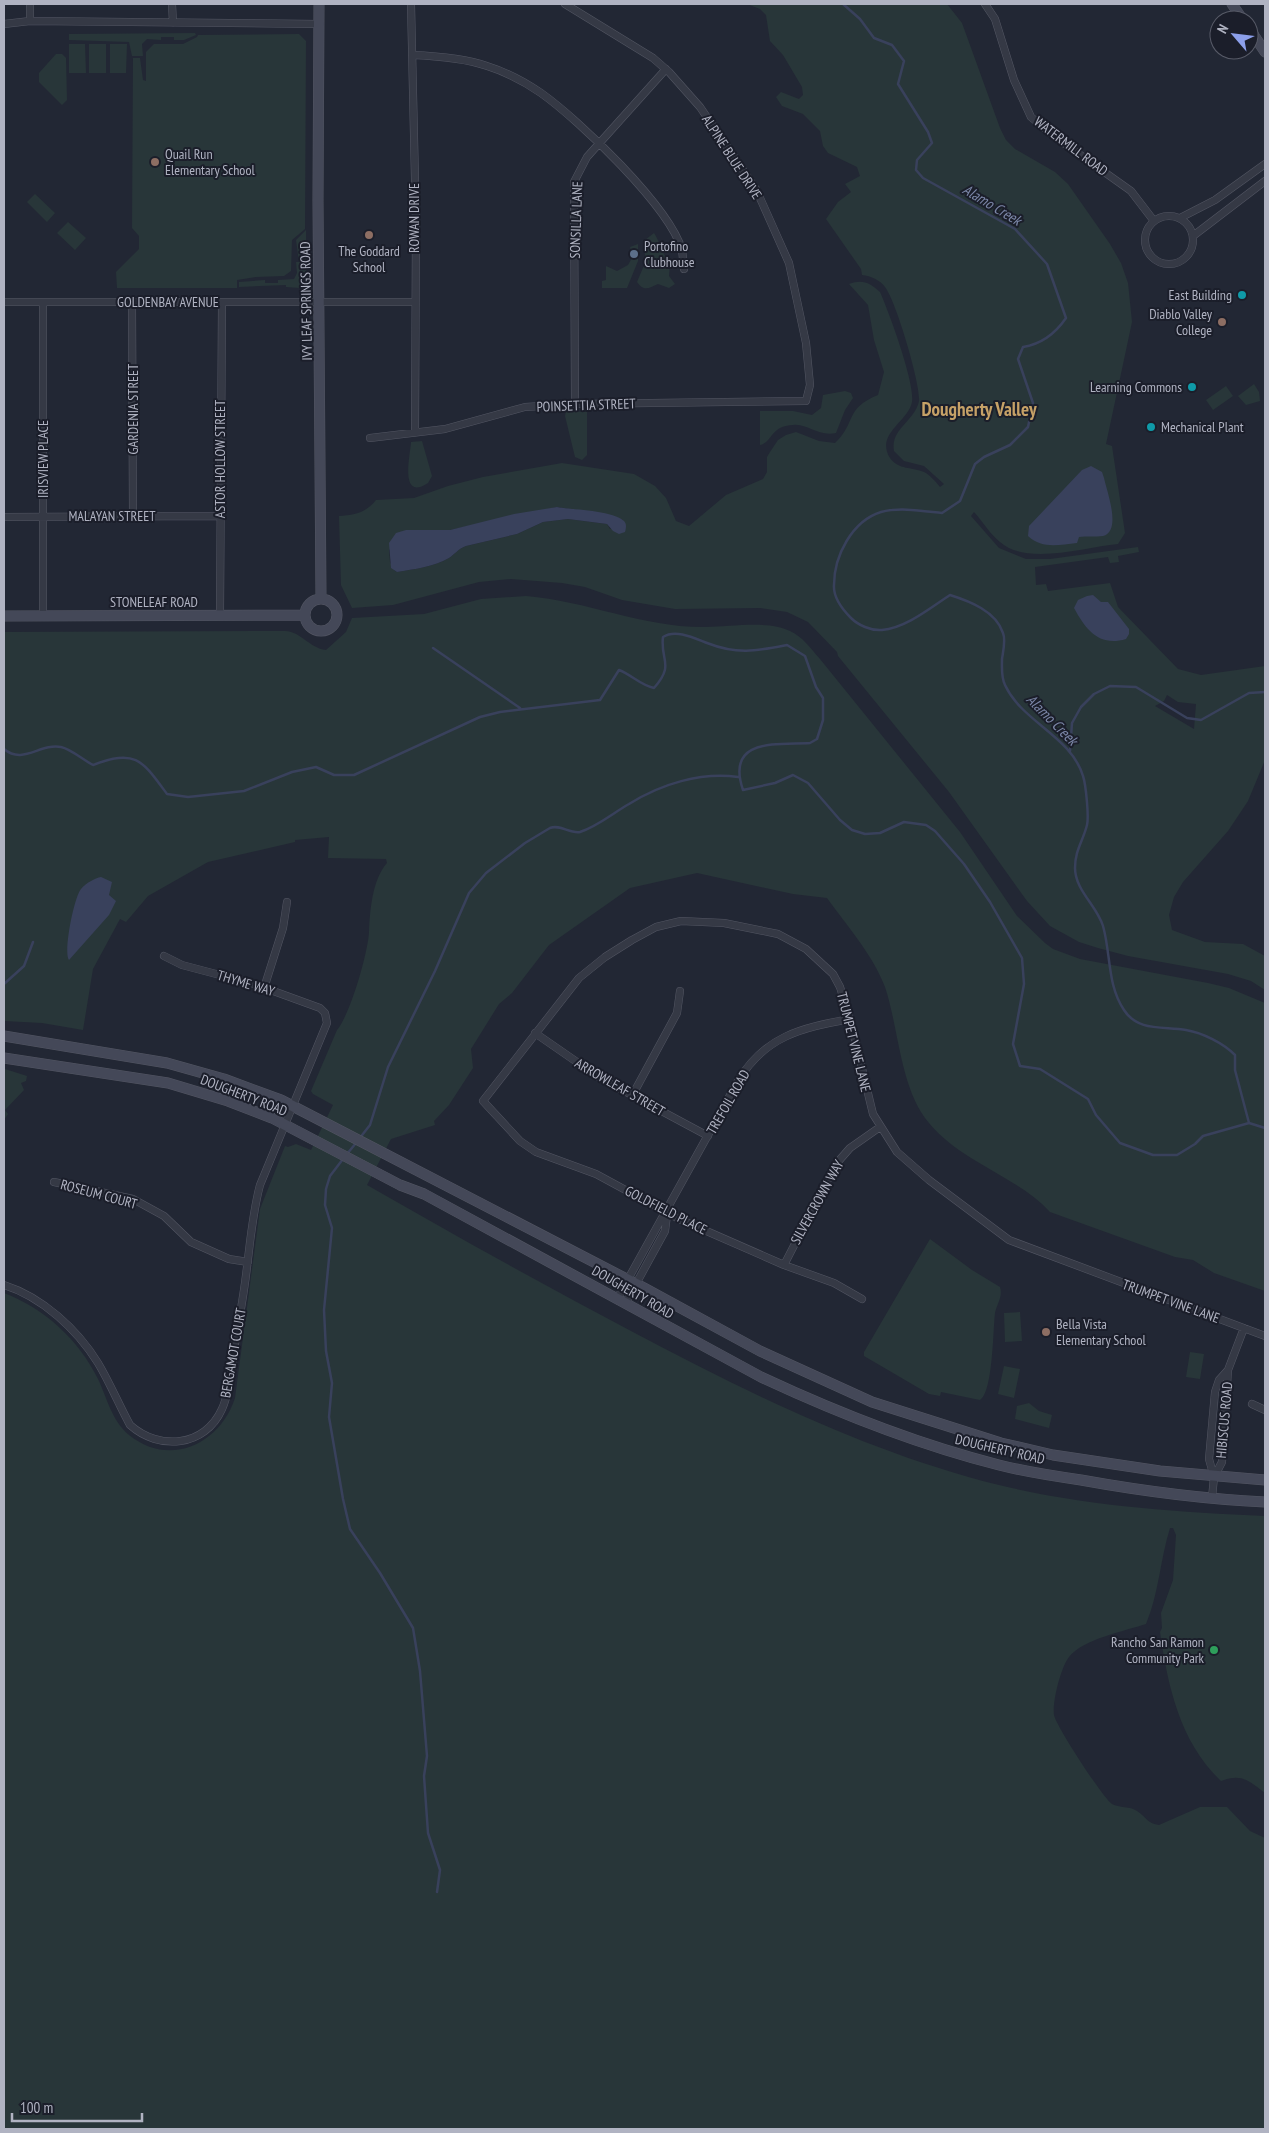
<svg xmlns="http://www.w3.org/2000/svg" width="1269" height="2133" font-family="'PT Sans Narrow',sans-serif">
	<rect width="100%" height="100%" fill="#222734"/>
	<path fill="#283639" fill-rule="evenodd" d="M747 4H947L962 23 1000 128 1006 140 1015 149 1055 172 1068 184 1110 244 1121 263 1128 283 1132 322 1106 444 1112 446 1125 533 1118 544C1085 547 1027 566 1000 542 990 534 983 522 974 512L971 516 999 548 1026 559H1050L1138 547 1139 552 1118 556 1119 562 1110 563 1108 557 1035 567 1036 585 1046 584 1048 591 1110 583 1118 607 1178 669 1201 675 1265 666V760L1248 801 1228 831 1183 882 1174 897 1169 915 1172 930 1205 942 1243 944 1265 956V990L1251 981 1228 974 1128 956 1098 948 1079 942 1050 926 1027 901 949 792 838 656 837 652 808 622 787 612 760 608 675 609 622 600 585 587 562 583 511 579 479 582 393 605 352 608 341 585 339 516C354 515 366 513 376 500L414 498 448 486 483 477 562 463 634 474 655 486 666 498 676 521 689 526 726 495 763 479 767 472V457L770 452 778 440 786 435 796 432 819 441 835 443C857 422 844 409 878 395L884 372 874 340 868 305 849 284C863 279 870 283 880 292 889 312 915 383 912 402 908 422 875 434 890 458 898 470 913 467 924 472 929 474 936 482 940 487L944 484 924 466 904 461 894 451C890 429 915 421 919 401 921 385 896 301 885 287 880 280 871 276 862 275L861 269 826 219 838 202 851 192 845 184 860 176 857 167 828 153 823 146 820 131 803 114 782 106 776 97 781 92 799 99 803 95 802 87 783 55 770 41 766 15 760 9ZM557 507 603 514 623 520 610 529 607 524 568 519 543 522 517 534 466 546C458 549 455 554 449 558 434 567 414 569 397 572L394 570 390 562 389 550 406 530H450ZM1167 695 1178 702 1196 704 1194 729 1155 706 1164 701Z
		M195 33 196 35 184 40H174V37H161V40L147 39 142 44 143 56H132L129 42 69 40V34Z
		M299 34 306 41 305 229 292 240 291 271 284 276 256 277 237 280V288H117L116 272 139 249V236L132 228 133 58H140L143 80 146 81V52L154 44H183L197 37 198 35Z
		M69 44H85L86 73H69Z
		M89 44H106V73H89Z
		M110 44H127L126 73H110Z
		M56 54H62L66 58 67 100 62 105 39 82V73Z
		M35 194 55 213 47 222 27 202Z
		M68 222 86 238 75 250 57 233Z
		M306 230V282L300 288 286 287V285L239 287V282L265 280V283H278V280L294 279 297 273 296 262H299L296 240Z
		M654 233C659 240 665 260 670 264L669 276 675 284 669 288 658 284C649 288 644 292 637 282L645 263V240Z
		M638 244V261L627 288H602V281L606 280V266L617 271 628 265 633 256 630 247Z
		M1254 384 1259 392 1260 401 1246 405 1238 396Z
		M1226 386 1233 396 1213 410 1206 400Z
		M845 391 851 393 853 398 845 410 836 433C818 437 807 423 793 425 770 426 773 442 760 445V411H793L812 415 821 408 823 395Z
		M566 411 587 412V455L582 460 575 457 565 416Z
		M422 441 432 476 428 483C398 503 411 451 411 442Z
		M526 596C588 601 643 628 706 627 731 627 767 620 790 631 803 637 811 649 820 659L960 832 1017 916 1045 943 1053 949 1080 959 1208 983 1229 988 1265 1003V1291L1214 1273 1193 1260 1175 1257 1050 1212C1017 1176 962 1163 929 1123 900 1089 899 1029 885 987 873 955 847 926 827 898L793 894 697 873 630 888 549 945 512 993 499 1004 471 1049 473 1068 449 1105 434 1121 435 1125 391 1139 367 1185C454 1235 542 1284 631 1331 748 1393 870 1453 999 1485 1086 1506 1176 1512 1265 1516V1793C1249 1781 1242 1773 1221 1781 1180 1742 1168 1687 1160 1632L1162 1628 1161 1613 1173 1580 1176 1535 1173 1528H1170C1160 1560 1159 1593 1146 1624 1125 1631 1083 1639 1069 1657 1061 1667 1052 1702 1054 1715 1056 1726 1103 1798 1112 1804 1119 1808 1130 1806 1137 1811 1146 1817 1148 1824 1159 1825L1200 1807H1227L1250 1831 1265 1838V2129H4V1293C44 1308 79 1340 98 1379 107 1398 112 1421 129 1435 170 1468 220 1444 235 1398L260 1209 285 1146 288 1147 296 1144 311 1150 333 1105 313 1094 311 1091 337 1030C350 1015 368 953 369 932 370 911 372 880 387 863L386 859 328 858 329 837 295 840V842L208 862 148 896 126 922 120 919 93 969 83 1030 42 1023 4 1021V632L285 631C302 632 309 648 326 650L346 632 352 618 424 614 481 599Z
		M5 1069 27 1076 26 1081 21 1083 24 1090 5 1110 8 1114 4 1120Z
		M930 1239 972 1270 1000 1287C1003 1297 997 1303 995 1313 993 1330 993 1392 980 1400L941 1392 940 1396 929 1394 864 1356V1352Z
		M1020 1312 1022 1341 1005 1342 1004 1313Z
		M1190 1352 1204 1354 1200 1379 1186 1377Z
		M1004 1366 1020 1369 1014 1398 998 1394Z
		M1029 1403 1039 1411 1052 1415 1049 1428 1015 1419 1017 1406Z"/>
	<path fill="#39415c" d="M1091 466 1102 472 1104 478C1107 492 1122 531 1103 536 1095 537 1086 536 1079 537L1077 543C1058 545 1042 549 1028 536L1029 526 1082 470Z
		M557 507C573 510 612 510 624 521 627 524 626 528 625 532L619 534 613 531 607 524 568 519 543 522 517 534 466 546C458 549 455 554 449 558 434 567 414 569 397 572L391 568 389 543 396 533 406 530H450L514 514Z
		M1087 596 1093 595 1101 602H1108L1129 629V634L1126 639C1099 647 1086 630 1074 608L1078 600Z
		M101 877 112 882 109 895 116 901 109 915 69 960C63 953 74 897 81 889 86 883 95 878 101 877Z"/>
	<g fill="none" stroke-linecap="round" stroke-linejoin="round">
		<path stroke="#39415c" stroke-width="2.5" d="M843 4 860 19 874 38 892 45 904 61 898 84 928 132 932 143 917 160 916 170 923 178 1015 229 1047 264 1066 318C1055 334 1042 344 1023 347L1018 359 1033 403 1028 427 1010 445 984 457 975 464 960 501 942 513C923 511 900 507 881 512 852 521 834 556 834 585 833 598 842 609 851 618 858 625 871 631 882 630 906 628 930 608 950 595 969 601 996 611 1003 633 1006 640 1003 652 1002 659 1002 668 1001 677 1005 685 1022 722 1071 736 1083 776 1086 785 1089 817 1087 825 1083 841 1075 850 1075 868 1075 890 1097 906 1103 926 1111 954 1107 985 1124 1010 1138 1032 1164 1026 1186 1030 1203 1033 1223 1043 1235 1055V1070L1249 1123 1265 1128
			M433 648 520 708
			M4 749C23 765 40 743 61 747 71 749 83 760 93 765 136 749 142 760 167 794L188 797 244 791 292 772 316 767 334 775H354L480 717 500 712 600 700 619 670C632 675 640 685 654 688 675 664 660 661 663 637 676 629 694 638 707 643 738 655 756 651 787 645L805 656 816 687 823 698V720L817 739 810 743C778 745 725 737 743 790L775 783 793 775 808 783 840 820 852 830 865 834 880 833 904 822 926 825 935 831 964 864 990 902 1022 958 1024 984 1013 1044 1020 1066 1040 1069 1088 1099 1096 1115 1120 1143 1153 1155H1177L1195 1144 1203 1136 1249 1123
			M1070 751 1072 723 1081 707 1094 694 1110 686 1136 687 1187 718 1201 720 1249 693 1265 692
			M4 984 24 966 33 942
			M359 1139 370 1125 388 1067 435 971 469 893 486 873 525 843 550 828C560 824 570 834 580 832 598 826 613 813 629 804 661 784 700 772 738 777
			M347 1154 356 1143
			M343 1159 330 1176 326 1189 325 1205 332 1228 324 1310 326 1351 332 1383 329 1417 343 1499 350 1529 380 1573 413 1628 420 1671 427 1756 424 1776 428 1833 440 1870 437 1892"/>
		<defs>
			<path id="street" d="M30 4V21
				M172 4 173 23
				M411 4 416 224 415 433
				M985 4 995 19 1014 80 1031 117 1055 137 1131 191 1154 221
				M4 24 30 21 320 24
				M412 55C437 56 464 58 487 66 506 72 525 82 541 93 579 120 669 206 682 250 683 256 683 263 684 269
				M1145 240a24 24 0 1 1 48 0a24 24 0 1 1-48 0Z
				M1180 218 1215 200 1265 164
				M1193 236 1265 181
				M4 302H414
				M132 302 133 516
				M575 404 574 182 587 157 666 69
				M370 438 445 429 525 407 575 404 806 401 810 385 806 343 789 263 756 189 700 107 669 72 653 58 565 4
				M4 517 220 516
				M220 615 222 302
				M43 616V303
				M264 988 283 928 287 902
				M535 1033 600 1078 708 1136
				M632 1096 677 1013 680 991
				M54 1182 133 1199 164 1216 191 1242 229 1259 248 1262
				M784 1265 836 1164 850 1148 880 1127
				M4 1285C42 1297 77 1329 98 1363 110 1383 119 1405 130 1425 159 1451 205 1447 222 1409 230 1391 231 1369 234 1350 238 1325 243 1300 246 1275 250 1245 252 1215 260 1185L327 1023 325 1013 320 1008 254 984 182 965 164 956
				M617 1299 738 1081C765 1036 801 1028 850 1019
				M862 1299 834 1283 784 1265 679 1219 596 1174 536 1152 520 1141 483 1101 579 978 605 957 632 940 656 927 681 921 724 923 778 934 806 949 833 974 840 987 850 1019 873 1114 897 1152 929 1180 1009 1240 1265 1336
				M625 1304 665 1231 667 1215
				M1252 1404 1265 1410
				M1214 1477 1222 1462 1228 1370
				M1212 1498 1214 1477 1209 1459 1215 1392 1219 1380 1228 1370 1244 1328"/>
			<path id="secondary" d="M319 4 318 200 321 598
				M1232 4 1243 20
				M1249 28 1265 52
				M305 615a16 16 0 1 1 32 0a16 16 0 1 1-32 0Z
				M4 616 305 615
				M4 1036 167 1063 224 1079 281 1100 644 1288 760 1351 872 1402 1001 1443 1053 1455 1160 1471 1265 1480
				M4 1058 168 1083 228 1101 272 1118 400 1185 424 1194 761 1377C838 1413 916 1444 999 1465 1026 1472 1053 1476 1081 1480 1142 1491 1203 1499 1265 1502"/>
		</defs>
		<use href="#street" stroke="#535663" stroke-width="8"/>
		<use href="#secondary" stroke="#535663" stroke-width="11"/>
		<use href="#street" stroke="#353945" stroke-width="7"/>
		<use href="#secondary" stroke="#444858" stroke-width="10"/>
	</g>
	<g fill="#8d6e63" stroke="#1b1e2a" stroke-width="2">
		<circle cx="155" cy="162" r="5"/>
		<circle cx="369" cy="235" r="5"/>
		<circle cx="1222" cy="322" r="5"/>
		<circle cx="1046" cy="1332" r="5"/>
	</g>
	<circle fill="#5c6f8a" stroke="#1b1e2a" stroke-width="2" cx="634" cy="254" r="5"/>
	<g fill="#0f9aa8" stroke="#1b1e2a" stroke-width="2">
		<circle cx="1242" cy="295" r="5"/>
		<circle cx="1192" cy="387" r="5"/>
		<circle cx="1151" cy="427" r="5"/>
	</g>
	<circle fill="#2e9e5b" stroke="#1b1e2a" stroke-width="2" cx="1214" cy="1650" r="5"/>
	<g text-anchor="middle" stroke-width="4" stroke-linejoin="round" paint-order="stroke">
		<g font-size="14" fill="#b0b3c2" stroke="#1b1e2a">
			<text transform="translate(1071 146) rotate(37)" y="5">WATERMILL ROAD</text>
			<text transform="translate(732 157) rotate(57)" y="5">ALPINE BLUE DRIVE</text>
			<text transform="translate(414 218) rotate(-90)" y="5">ROWAN DRIVE</text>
			<text transform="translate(576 220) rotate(-88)" y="5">SONSILLA LANE</text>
			<text transform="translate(306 301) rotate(-91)" y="5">IVY LEAF SPRINGS ROAD</text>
			<text x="168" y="307">GOLDENBAY AVENUE</text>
			<text transform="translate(586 405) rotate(-2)" y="5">POINSETTIA STREET</text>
			<text transform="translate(133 409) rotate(-90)" y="5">GARDENIA STREET</text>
			<text transform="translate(43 459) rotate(-90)" y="5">IRISVIEW PLACE</text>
			<text transform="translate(220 459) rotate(-90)" y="5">ASTOR HOLLOW STREET</text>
			<text x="112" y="521">MALAYAN STREET</text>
			<text x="154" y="607">STONELEAF ROAD</text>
			<text transform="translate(246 983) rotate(17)" y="5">THYME WAY</text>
			<text transform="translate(854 1042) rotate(76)" y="5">TRUMPET VINE LANE</text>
			<text transform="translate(620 1087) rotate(30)" y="5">ARROWLEAF STREET</text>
			<text transform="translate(244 1095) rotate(21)" y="5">DOUGHERTY ROAD</text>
			<text transform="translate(728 1102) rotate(-60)" y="5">TREFOIL ROAD</text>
			<text transform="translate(99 1194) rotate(15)" y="5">ROSEUM COURT</text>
			<text transform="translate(817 1202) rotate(-61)" y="5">SILVERCROWN WAY</text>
			<text transform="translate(666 1210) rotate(27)" y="5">GOLDFIELD PLACE</text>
			<text transform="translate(633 1292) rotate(30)" y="5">DOUGHERTY ROAD</text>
			<text transform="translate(1171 1301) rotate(20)" y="5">TRUMPET VINE LANE</text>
			<text transform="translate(233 1353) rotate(-80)" y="5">BERGAMOT COURT</text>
			<text transform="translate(1224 1420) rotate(-85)" y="5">HIBISCUS ROAD</text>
			<text transform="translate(1000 1449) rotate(13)" y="5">DOUGHERTY ROAD</text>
		</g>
		<g font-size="14" fill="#b0b3c2" stroke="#1b1e2a" text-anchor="start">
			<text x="165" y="159">Quail Run<tspan x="165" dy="16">Elementary School</tspan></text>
			<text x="644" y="251">Portofino<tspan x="644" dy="16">Clubhouse</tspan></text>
			<text x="369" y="256" text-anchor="middle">The Goddard<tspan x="369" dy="16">School</tspan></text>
			<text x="1232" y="300" text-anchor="end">East Building</text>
			<text x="1212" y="319" text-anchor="end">Diablo Valley<tspan x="1212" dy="16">College</tspan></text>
			<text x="1182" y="392" text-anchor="end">Learning Commons</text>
			<text x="1161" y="432">Mechanical Plant</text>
			<text x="1056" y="1329">Bella Vista<tspan x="1056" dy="16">Elementary School</tspan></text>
			<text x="1204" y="1647" text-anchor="end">Rancho San Ramon<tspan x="1204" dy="16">Community Park</tspan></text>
		</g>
		<g font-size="15" font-style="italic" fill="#7b86a7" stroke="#1b1e2a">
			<text transform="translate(992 205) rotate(31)" y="5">Alamo Creek</text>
			<text transform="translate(1052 720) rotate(45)" y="5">Alamo Creek</text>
		</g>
		<g font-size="19" font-weight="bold" fill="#c6a167" stroke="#1b1e2a">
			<text x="979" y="416">Dougherty Valley</text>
		</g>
	</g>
	<rect width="1269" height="2133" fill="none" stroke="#b0b3c2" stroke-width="10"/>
	<g transform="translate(1234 35) rotate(298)"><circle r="24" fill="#1b1e2a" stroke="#575a67"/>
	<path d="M0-4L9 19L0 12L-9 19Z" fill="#8c9fea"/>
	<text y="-8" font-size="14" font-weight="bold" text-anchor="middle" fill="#b0b3c2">N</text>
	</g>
	<path d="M12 2113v8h130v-8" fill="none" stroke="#b0b3c2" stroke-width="2.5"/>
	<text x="20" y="2113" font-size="15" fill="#b0b3c2" stroke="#1b1e2a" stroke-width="4" paint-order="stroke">100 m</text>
</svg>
